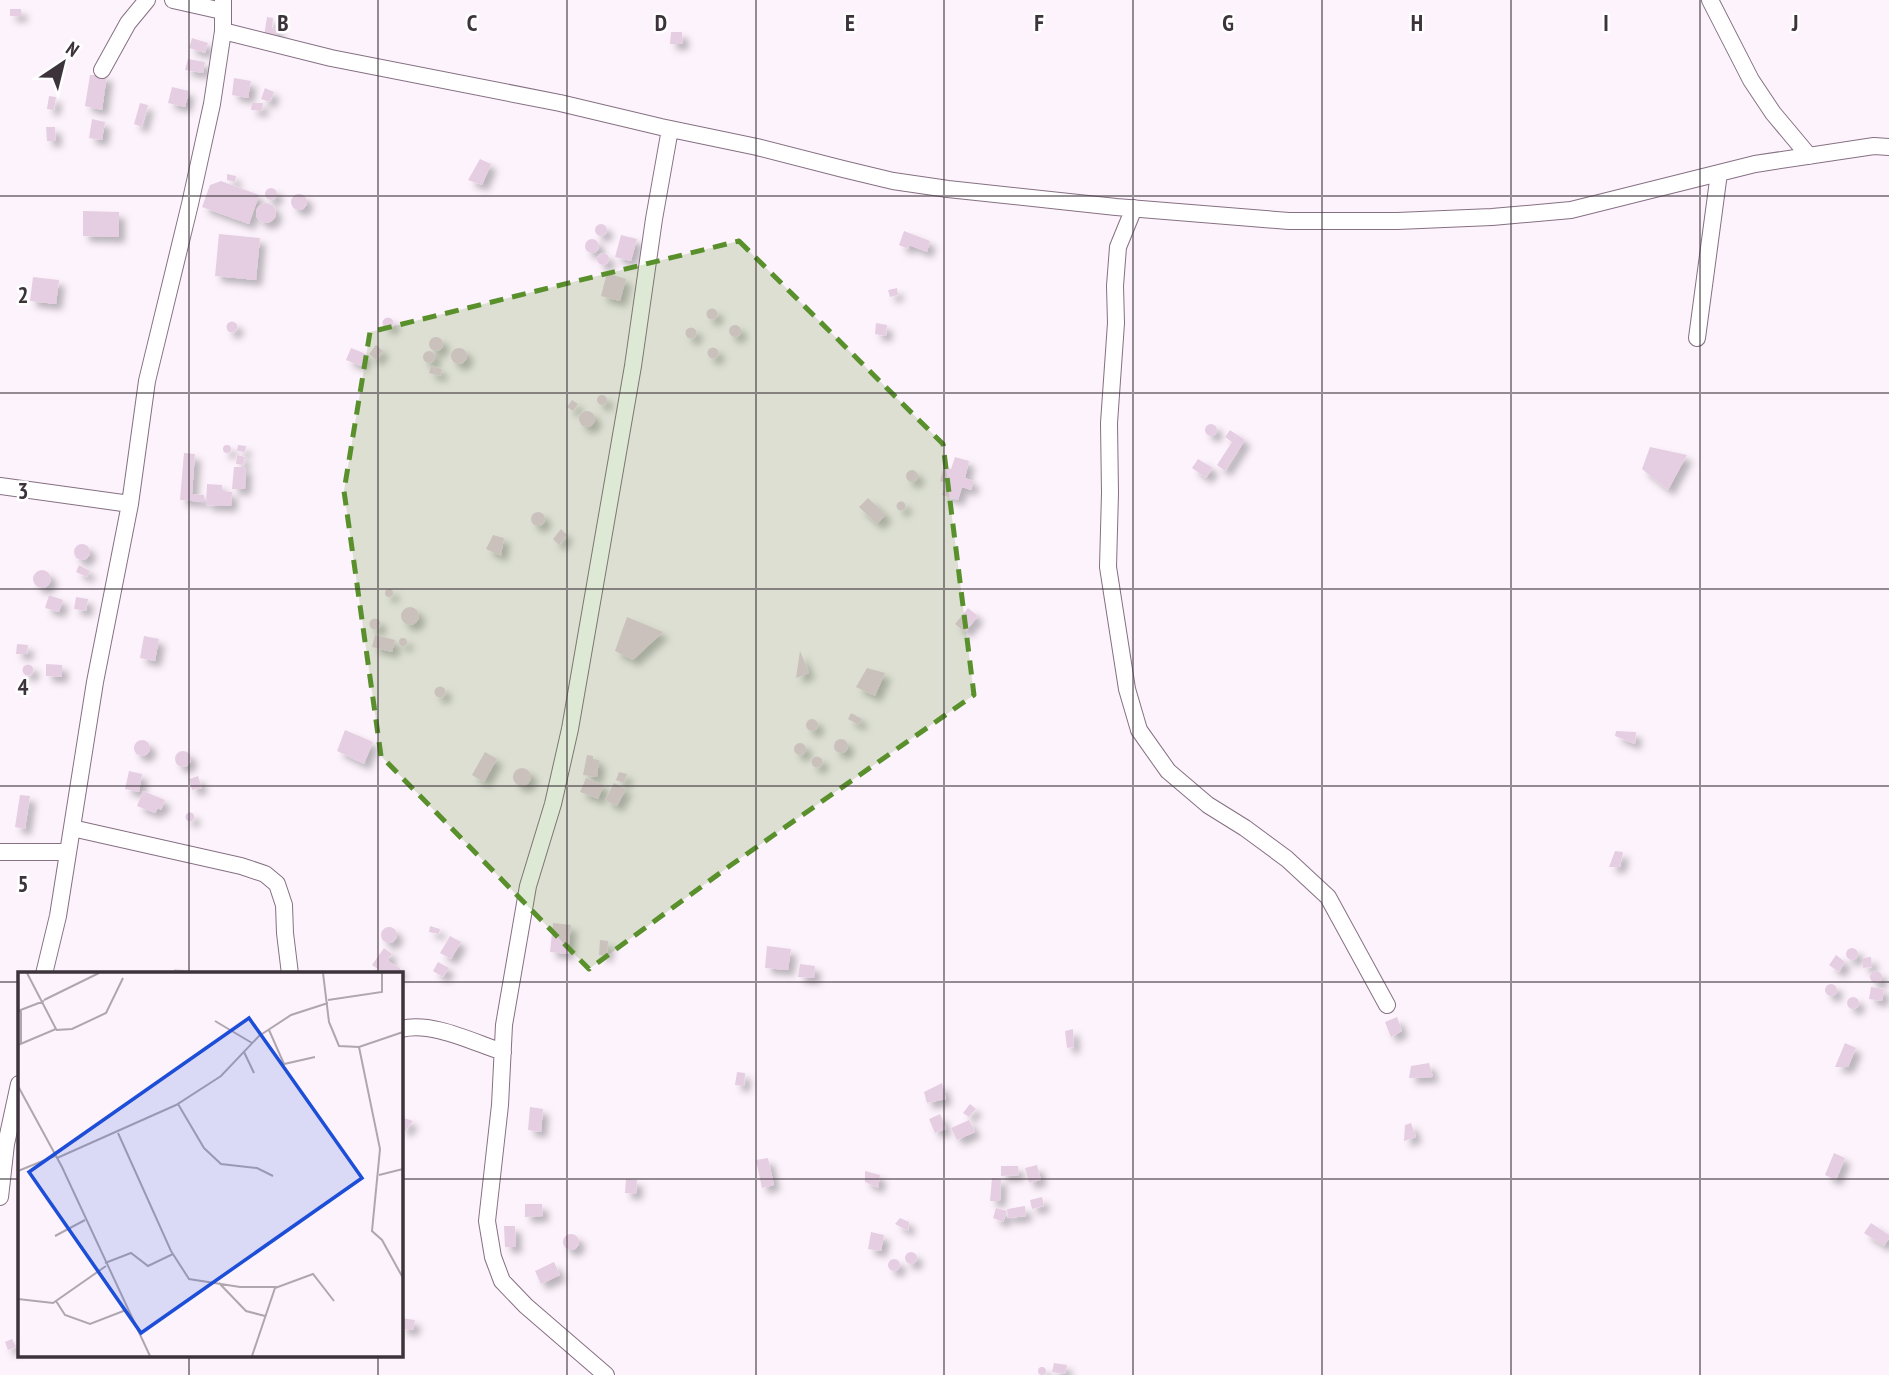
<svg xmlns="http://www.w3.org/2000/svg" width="1889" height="1375" font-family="'PT Sans Narrow',sans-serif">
	<defs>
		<filter id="shadow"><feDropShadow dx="6" dy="6" stdDeviation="3.5" flood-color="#0004"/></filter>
	</defs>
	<rect width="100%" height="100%" fill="#fdf3fc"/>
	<path fill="#e6cee2" filter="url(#shadow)" d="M10 9H21L22 16H10Z
		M267 17 273 18 272 28 279 29 277 38 264 36Z
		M671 32H682L683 44H670Z
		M192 38 208 43 205 53 189 48Z
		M188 59 205 62 203 73 185 70Z
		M90 75H107L102 110 85 106Z
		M234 78 251 81 248 98 232 95Z
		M172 87 189 91 185 107 168 103Z
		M265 88 274 92 270 102 261 99Z
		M49 96 56 97 54 110 47 109Z
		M140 103 148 105 142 127 134 124Z
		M252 103H263L262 111 251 110Z
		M92 119 105 122 102 140 89 138Z
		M46 127H55L56 141H47Z
		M480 159 491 164 482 185 468 180Z
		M227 174 236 176 235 182 227 180Z
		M221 181 259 195 249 224 202 207 210 185Z
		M265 194a6 6 0 1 1 12 0a6 6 0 1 1-12 0Z
		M291 202a8 8 0 1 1 16 0a8 8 0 1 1-16 0Z
		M256 213a10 10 0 1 1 20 0a10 10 0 1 1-20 0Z
		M83 211 119 212V237L83 236Z
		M595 230a6 6 0 1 1 12 0a6 6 0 1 1-12 0Z
		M904 231 930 241 927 252 909 245 908 249 899 245Z
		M219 234 260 238 256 280 215 276Z
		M621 235 637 239 631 261 615 257Z
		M585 246a7 7 0 1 1 14 0a7 7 0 1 1-14 0Z
		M597 259a6 6 0 1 1 12 0a6 6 0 1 1-12 0Z
		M607 273 626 279 620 301 601 296Z
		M33 277 59 280 56 304 30 301Z
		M897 288 898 295 890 297 888 290Z
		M706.5 314a5.5 5.5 0 1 1 11 0a5.5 5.5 0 1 1-11 0Z
		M382.5 323a5.5 5.5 0 1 1 11 0a5.5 5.5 0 1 1-11 0Z
		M226.5 327a5.5 5.5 0 1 1 11 0a5.5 5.5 0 1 1-11 0Z
		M876 323 887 325 886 336 875 334Z
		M729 331a6 6 0 1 1 12 0a6 6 0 1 1-12 0Z
		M685.5 333a5.5 5.5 0 1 1 11 0a5.5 5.5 0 1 1-11 0Z
		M429 344a7 7 0 1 1 14 0a7 7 0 1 1-14 0Z
		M376 345 383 351 376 360 369 354Z
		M707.5 353a5.5 5.5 0 1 1 11 0a5.5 5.5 0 1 1-11 0Z
		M451 356a8 8 0 1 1 16 0a8 8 0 1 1-16 0Z
		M351 348 366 354 361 366 346 360Z
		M423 357a6 6 0 1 1 12 0a6 6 0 1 1-12 0Z
		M431 366 442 369 440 376 429 373Z
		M597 400a5 5 0 1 1 10 0a5 5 0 1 1-10 0Z
		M572 400 578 404 573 411 567 407Z
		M579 419a8 8 0 1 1 16 0a8 8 0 1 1-16 0Z
		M1205 430a6 6 0 1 1 12 0a6 6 0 1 1-12 0Z
		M1230 430 1245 440 1225 471 1217 465 1232 442 1225 437Z
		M223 449a4 4 0 1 1 8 0a4 4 0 1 1-8 0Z
		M238 445 246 446 245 452 237 451Z
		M1650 447 1687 455 1668 490 1642 469Z
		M184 453 195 454 192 494 204 495V502L180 500Z
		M237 455 245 457 243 465 236 464Z
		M955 457 969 461 965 478 974 481 971 490 962 487 958 500 942 495 946 483 940 481 944 467 951 469Z
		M1198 459 1213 468 1206 478 1192 468Z
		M234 467H246L245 489H232Z
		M906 476a6 6 0 1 1 12 0a6 6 0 1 1-12 0Z
		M207 484 222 485V491L232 492 231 506 206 505Z
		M868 498 886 515 877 524 859 507Z
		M896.5 506a4.5 4.5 0 1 1 9 0a4.5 4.5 0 1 1-9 0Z
		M531 519a7 7 0 1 1 14 0a7 7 0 1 1-14 0Z
		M561 529 567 535 559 545 553 539Z
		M493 535 504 538 501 556 486 549Z
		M74 552a8 8 0 1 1 16 0a8 8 0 1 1-16 0Z
		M79 565 90 571 87 577 76 572Z
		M33 579a9 9 0 1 1 18 0a9 9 0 1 1-18 0Z
		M385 593a4 4 0 1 1 8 0a4 4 0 1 1-8 0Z
		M49 595 63 600 59 612 45 608Z
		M76 597 88 599 86 611 74 609Z
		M401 616a9 9 0 1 1 18 0a9 9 0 1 1-18 0Z
		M968 608 978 616 965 632 955 624Z
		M627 617 663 632 633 660 615 651Z
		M369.5 624a5.5 5.5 0 1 1 11 0a5.5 5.5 0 1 1-11 0Z
		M375 635 395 640 392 652 372 647Z
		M144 636 159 639 155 661 140 658Z
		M399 642a4 4 0 1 1 8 0a4 4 0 1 1-8 0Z
		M17 644 28 645 27 654H16Z
		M800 651 809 673 796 678Z
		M46 664 62 665V677L46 676Z
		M22.5 670a5.5 5.5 0 1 1 11 0a5.5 5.5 0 1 1-11 0Z
		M867 668 885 673 875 696 856 687Z
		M434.5 692a5.5 5.5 0 1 1 11 0a5.5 5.5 0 1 1-11 0Z
		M851 713 862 719 859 725 848 719Z
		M806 725a6 6 0 1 1 12 0a6 6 0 1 1-12 0Z
		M345 730 373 742 364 764 337 751Z
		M1616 731 1636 732 1635 744 1615 736Z
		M834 746a7 7 0 1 1 14 0a7 7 0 1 1-14 0Z
		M134 748a8 8 0 1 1 16 0a8 8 0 1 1-16 0Z
		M794 749a6 6 0 1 1 12 0a6 6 0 1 1-12 0Z
		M175 759a8 8 0 1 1 16 0a8 8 0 1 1-16 0Z
		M485 752 497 759 484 782 472 775Z
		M587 755 593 756V759L599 760 597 777 583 775Z
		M811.5 762a5.5 5.5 0 1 1 11 0a5.5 5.5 0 1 1-11 0Z
		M513 777a9 9 0 1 1 18 0a9 9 0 1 1-18 0Z
		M129 771 142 774 139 792 125 789Z
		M619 772 627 774 624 783 616 780Z
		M198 776 202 788 192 790 189 779Z
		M586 778 604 785 598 799 580 792Z
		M614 783 626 789 617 806 605 800Z
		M143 791 165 800 161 810 158 808 155 813 137 806Z
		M20 795 30 796 25 829 15 827Z
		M185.5 817a4.5 4.5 0 1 1 9 0a4.5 4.5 0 1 1-9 0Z
		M1615 851 1623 852 1620 867H1609Z
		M553 923 571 925 568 954 550 952Z
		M430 926 440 929 439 934 429 932Z
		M381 935a8 8 0 1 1 16 0a8 8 0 1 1-16 0Z
		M450 936 461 942 451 959 440 953Z
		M600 940 608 941 607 956 599 955Z
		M767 946 791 949 788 970 765 968Z
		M1846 954a6 6 0 1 1 12 0a6 6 0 1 1-12 0Z
		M384 948 392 954 387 960 402 970 399 974H386L372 965Z
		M1836 955 1845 962 1839 972 1829 965Z
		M1871 957 1872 967 1863 968V958Z
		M438 962 449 968 443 977 433 971Z
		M800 964 815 966 814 978 798 977Z
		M174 969 184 970V974H174Z
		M1870 977a6 6 0 1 1 12 0a6 6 0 1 1-12 0Z
		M1825 990a6 6 0 1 1 12 0a6 6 0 1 1-12 0Z
		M1871 987 1884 989 1882 1001 1869 999Z
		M1847 1003a6 6 0 1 1 12 0a6 6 0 1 1-12 0Z
		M1397 1017 1402 1031 1391 1037 1385 1022Z
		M1073 1029 1074 1047 1067 1048 1065 1031Z
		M1845 1043 1856 1048 1848 1067H1835Z
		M1429 1063 1433 1077 1409 1078 1411 1066Z
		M737 1072 745 1073 744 1086 735 1085Z
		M942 1083 946 1099 927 1103 924 1092Z
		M970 1104 976 1109 969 1117 963 1113Z
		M530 1107 543 1109 541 1132 528 1130Z
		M940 1114 946 1129 935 1133 929 1119Z
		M401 1117 413 1121 405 1131 401 1129Z
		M969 1120 975 1132 957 1140 951 1128Z
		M1411 1123 1416 1137 1404 1141 1405 1125Z
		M1834 1153 1845 1158 1836 1180 1825 1175Z
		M768 1158 774 1185 762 1188 756 1160Z
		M1037 1165 1041 1180 1029 1183 1025 1168Z
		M1001 1166H1018L1019 1175 1001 1176Z
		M865 1171 880 1175 878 1188 865 1182Z
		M992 1178 1001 1179 1000 1201H990Z
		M626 1179 637 1180 636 1194 625 1193Z
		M1042 1197 1044 1206 1032 1209 1030 1200Z
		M525 1204H542L543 1216 525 1217Z
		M1025 1206 1026 1216 1008 1218 1007 1209Z
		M996 1208 1007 1211 1003 1222 993 1218Z
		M900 1218 909 1222 908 1231 895 1224Z
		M1871 1223 1889 1235V1238L1884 1246 1864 1233Z
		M504 1226H515L516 1247H505Z
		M871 1232 884 1235 881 1251 868 1249Z
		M563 1242a8 8 0 1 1 16 0a8 8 0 1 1-16 0Z
		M905 1258a6 6 0 1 1 12 0a6 6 0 1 1-12 0Z
		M888 1265a6 6 0 1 1 12 0a6 6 0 1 1-12 0Z
		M554 1262 560 1275 541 1284 535 1271Z
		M401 1318 415 1320 413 1330 401 1329Z
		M12 1339 16 1347 8 1350 5 1342Z
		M1054 1363 1067 1365 1065 1374 1052 1372Z
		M1038 1371a4 4 0 1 1 8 0a4 4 0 1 1-8 0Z"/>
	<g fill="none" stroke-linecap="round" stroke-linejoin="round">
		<defs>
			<path id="street" d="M173 0 222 11
				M1710 0 1751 80 1773 113 1809 156
				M223 31 331 58 560 103 661 127 757 147 843 169 893 181 948 189 1116 207 1289 221H1397L1492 217 1571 210 1755 164 1874 146 1889 147
				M102 70 128 23 147 0
				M1134 208 1118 247 1115 286 1116 323 1109 423 1110 493 1108 567 1127 689 1139 730 1168 771 1208 805 1245 828 1287 859 1328 897 1387 1005
				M1697 338 1719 173
				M0 486 130 504
				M72 828 241 866 265 874 277 884 284 905 285 933 290 974
				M0 852H68
				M44 974 58 916 95 682 130 504 147 381 190 204 212 104 223 31V0
				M401 1029C432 1021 472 1042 503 1052
				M0 1197 6 1144 19 1084
				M606 1375 526 1306 502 1281 493 1257 487 1221 500 1105 504 1025 528 886 553 804 570 729 633 366 654 219 670 129"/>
		</defs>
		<use href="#street" stroke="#867083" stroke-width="18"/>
		<use href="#street" stroke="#fff" stroke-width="16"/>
	</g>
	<path fill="#59902c" fill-opacity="0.2" stroke="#59902c" stroke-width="5" stroke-dasharray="14 9" stroke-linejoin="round" d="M739 241 943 444 974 695 731 865 589 969 381 756 344 491 370 332Z"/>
	<path fill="none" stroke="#3c333b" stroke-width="2" stroke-opacity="0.55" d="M189 0V974M378 0V974M567 0V1375M756 0V1375M944 0V1375M1133 0V1375M1322 0V1375M1511 0V1375M1700 0V1375M0 196H1889M0 393H1889M0 589H1889M0 786H1889M0 982H19M401 982H1889M0 1179H19M401 1179H1889M189 1356V1375M378 1356V1375"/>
	<g transform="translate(18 972)">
		<rect width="385" height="385" fill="#fdf3fc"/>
		<path fill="none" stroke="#b0a6af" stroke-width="2" d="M305 1 311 50 321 74 341 75 385 60M26 28 81 1M310 28 364 20V1M0 39 26 29M197 49 234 71M38 58 54 57 88 41 105 6M251 58 266 92 297 85M3 71V38M0 73 38 57 9 1M341 75 362 177 354 259 364 268 385 306M226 80 236 101M0 114 44 195 132 384M160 132 186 176 203 192 239 196 255 204M100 161 153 279 171 307 222 315H259M39 186 158 133 203 104 241 64 273 43 310 31M0 199 37 184M361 203 385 197M37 264 67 248M87 291 113 281 130 294 155 282M201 311 228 339 247 344M0 327 35 331 88 294M38 329 47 343 72 352 108 338M234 384 257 316 295 302 316 329"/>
		<path fill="#1d4ed8" fill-opacity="0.15" stroke="#1d4ed8" stroke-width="3.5" d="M231 46 344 206 123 361 11 200Z"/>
		<rect width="385" height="385" fill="none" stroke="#3c333b" stroke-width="3.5"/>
	</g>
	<g font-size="23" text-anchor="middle" font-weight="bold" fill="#3c333b" stroke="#fff" stroke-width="5" stroke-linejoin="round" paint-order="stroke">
		<text x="283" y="31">B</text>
		<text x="472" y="31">C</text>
		<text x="661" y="31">D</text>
		<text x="850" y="31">E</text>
		<text x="1039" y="31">F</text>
		<text x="1228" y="31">G</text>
		<text x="1417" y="31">H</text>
		<text x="1606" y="31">I</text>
		<text x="1795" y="31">J</text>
		<text x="23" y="303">2</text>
		<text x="23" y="499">3</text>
		<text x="23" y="695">4</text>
		<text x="23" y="892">5</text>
	</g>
	<g transform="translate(63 63) rotate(35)" stroke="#ffffff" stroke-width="5" paint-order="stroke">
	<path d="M0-5L12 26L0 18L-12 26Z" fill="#3c333b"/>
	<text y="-10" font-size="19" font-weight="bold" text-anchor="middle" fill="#3c333b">N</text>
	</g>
</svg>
